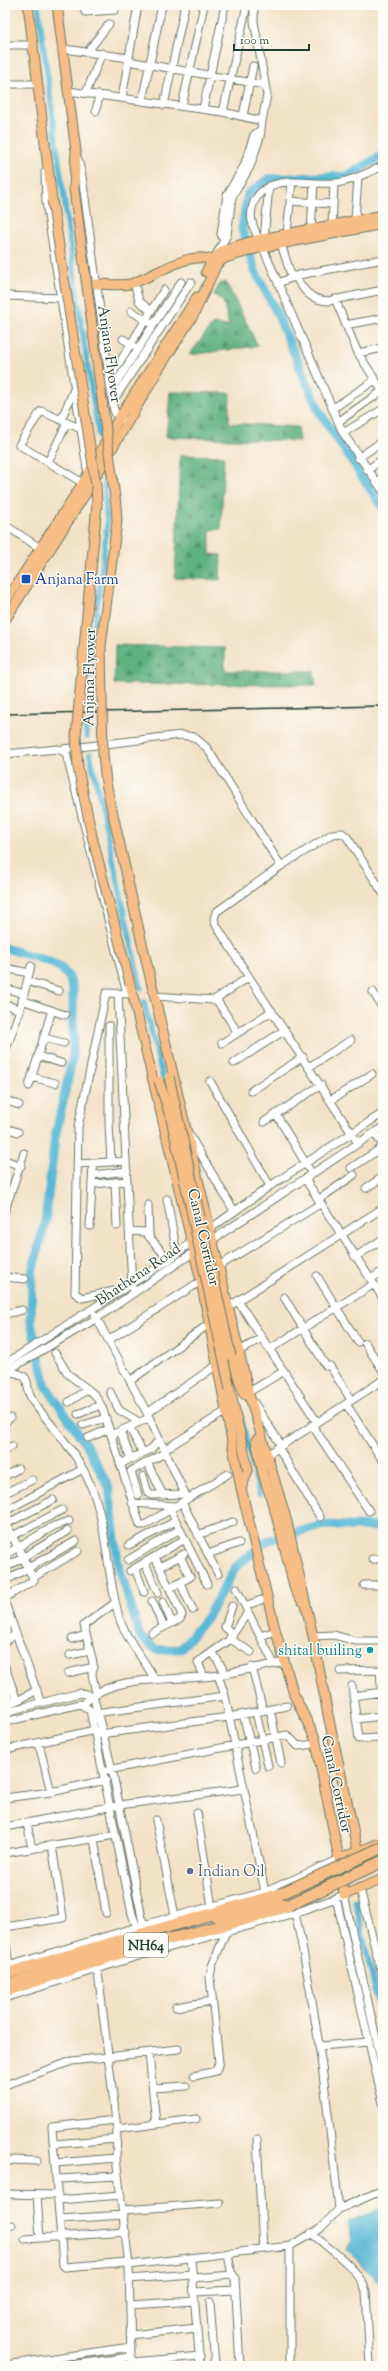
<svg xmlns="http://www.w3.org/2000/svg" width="388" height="2371" font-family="'Sorts Mill Goudy',serif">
	<defs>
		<pattern id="forest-firs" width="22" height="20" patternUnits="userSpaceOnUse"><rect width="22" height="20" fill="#5fb17e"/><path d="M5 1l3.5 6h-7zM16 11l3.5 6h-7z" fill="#4e9168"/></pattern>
	</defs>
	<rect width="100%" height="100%" fill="#fdfcf7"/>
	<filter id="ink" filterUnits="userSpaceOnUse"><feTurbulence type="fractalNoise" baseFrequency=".025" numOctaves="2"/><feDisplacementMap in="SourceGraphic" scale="8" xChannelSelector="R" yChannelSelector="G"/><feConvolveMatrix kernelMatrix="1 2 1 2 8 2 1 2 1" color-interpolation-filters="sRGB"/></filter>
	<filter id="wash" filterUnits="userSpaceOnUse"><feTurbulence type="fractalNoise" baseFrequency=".012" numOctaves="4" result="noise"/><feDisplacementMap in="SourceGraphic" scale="16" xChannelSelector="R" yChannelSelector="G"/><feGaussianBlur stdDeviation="0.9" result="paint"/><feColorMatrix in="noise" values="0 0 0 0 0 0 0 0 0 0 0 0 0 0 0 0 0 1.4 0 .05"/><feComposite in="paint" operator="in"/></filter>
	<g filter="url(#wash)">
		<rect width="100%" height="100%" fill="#f2e2c6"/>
		<path fill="url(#forest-firs)" stroke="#3f7759" d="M226 282 258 346 189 355 213 324 229 326 223 301 214 295 220 283Z
			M170 392 230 393 229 423 298 427 299 441 166 437Z
			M180 455 224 456 221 529 210 530V554L221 555 220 580 175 578Z
			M115 645 225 648V671H314L316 685 114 684Z"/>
		<path fill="#57b7d6" stroke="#3b7a85" d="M383 2205V2285L347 2250 352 2239 348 2222 372 2214Z"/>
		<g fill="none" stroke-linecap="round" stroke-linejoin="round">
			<path stroke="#57b7d6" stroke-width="5.5" d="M38 5 80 317 99 437
				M88 678 107 526 104 473
				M85 726 87 737
				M90 754 141 988
				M144 1002 165 1087
				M237 1399 259 1494
				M355 1900 383 2026"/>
			<path stroke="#57b7d6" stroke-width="9" d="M383 155 346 176 268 179 248 194 242 229 255 271 276 311 320 413 383 508
				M5 948 48 961 61 968 69 977 73 989V1056L55 1137 45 1223 32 1272 31 1323 46 1386 89 1449 109 1488 118 1563 140 1637 157 1650 181 1649 207 1617 236 1567 266 1541 322 1525 383 1527"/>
		</g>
	</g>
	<g filter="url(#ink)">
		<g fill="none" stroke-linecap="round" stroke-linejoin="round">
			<defs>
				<path id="minor" d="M83 5 85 12 115 10
					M5 45H34
					M64 49 129 58
					M88 51 109 24
					M128 61 265 85
					M5 84H38
					M68 91 223 112 262 121 267 95 254 21V5
					M86 93 102 53
					M122 98 138 5
					M142 101 162 5
					M164 105 185 5
					M182 106 204 5
					M203 109 225 5
					M96 111 99 95
					M223 112 247 5
					M243 116 253 66
					M78 159 82 176 113 406 115 413 123 420
					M45 172 46 202 88 475
					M290 201 333 204
					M355 220 358 177
					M311 229 314 183
					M332 229 334 183
					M287 234 292 182
					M223 239 221 234 227 195 244 166 254 135 259 131
					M264 239 269 186
					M259 240C253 227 248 216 254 202 268 171 311 186 337 183 353 181 368 172 383 166
					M281 244 292 278
					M263 248 343 433 383 491
					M216 255 227 235 232 197 250 167 260 137 262 121
					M295 276C304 291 310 300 328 301L383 290
					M134 282 139 301 151 311
					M278 283 299 275 383 259
					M5 296 61 298
					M335 299 358 353 383 392
					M131 311 149 322
					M345 325 383 318
					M123 339 133 345
					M358 353 383 348
					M113 373 164 290
					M114 386 181 282
					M117 395 191 282
					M332 409 375 380
					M61 420 75 387
					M338 422 382 391
					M81 429 41 411 19 445 83 483
					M343 433 383 409
					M358 458 383 441
					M48 462 67 423
					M367 470 383 459
					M377 483 383 478
					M5 525 43 550
					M63 749 181 735 194 737 207 748 281 866
					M5 754 58 749 66 753 126 990 133 994
					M10 969 29 973
					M249 977 216 925 214 919 216 912 281 866 332 834 342 833 347 837 383 893
					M27 981 59 991
					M5 988 24 994
					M373 992 383 1009
					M118 993 132 1287
					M154 996 214 1000 249 977 358 1143
					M216 999 238 1033
					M22 1000 65 1015
					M5 1004 20 1010
					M109 1026V1123L111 1162
					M44 1038 64 1043
					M222 1043 272 1011
					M5 1052 20 1010 31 966
					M38 1056 61 1063
					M234 1063 285 1030
					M309 1067 351 1040
					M32 1077 55 1083
					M210 1081 270 1186
					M29 1086 52 1010
					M251 1091 303 1057
					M5 1100 19 1105
					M331 1100 372 1074
					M276 1114 312 1174
					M264 1122 321 1085
					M5 1128 18 1132
					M374 1133 383 1145
					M189 1134 234 1211
					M5 1160 21 1166
					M77 1164 126 1161
					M351 1168 383 1147
					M93 1175 127 1171
					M305 1179 383 1298
					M115 1182 117 1226
					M92 1184 127 1181
					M366 1188 383 1177
					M167 1199 177 1254
					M318 1200 354 1175
					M148 1205 149 1236
					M5 1210 24 1153
					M90 1226 93 1163
					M129 1231 145 1232 169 1260
					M207 1231 270 1186 383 1113
					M209 1242 383 1127
					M355 1257 383 1239
					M219 1266 320 1204
					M317 1276 358 1342
					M5 1277 25 1279
					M371 1279 383 1271
					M119 1290 82 1298 75 1293 78 1127 106 993 133 994
					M284 1297 326 1366
					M238 1301 317 1422
					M228 1307 383 1208
					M5 1314 22 1310
					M95 1315 147 1413 187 1498
					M109 1340 201 1281
					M365 1343 383 1371
					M270 1349 374 1284
					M239 1351 262 1338
					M55 1353 68 1374 95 1395 102 1407 140 1525H145L228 1474
					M5 1364 169 1260 195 1239
					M330 1366 351 1400
					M6 1371C39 1376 20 1384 34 1403 59 1436 79 1453 94 1494 108 1534 107 1579 120 1620 127 1641 145 1660 155 1680
					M5 1372 97 1318 197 1250
					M130 1381 209 1324
					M110 1392 119 1410 139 1422
					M249 1392 284 1371
					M5 1393H6
					M69 1402 88 1389
					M254 1403 281 1445
					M346 1404 383 1461
					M147 1413 217 1365
					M78 1414 101 1405
					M5 1422 10 1418
					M83 1425 106 1418
					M312 1425 369 1511
					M129 1427 143 1453
					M120 1431 131 1459
					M111 1435 149 1418
					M88 1438 109 1429
					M278 1447 320 1517
					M5 1450 12 1446
					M164 1450 226 1411
					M267 1455 383 1380
					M147 1462 163 1495
					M120 1464 151 1449 159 1440
					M5 1476 18 1469
					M143 1476 148 1493 151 1495 185 1494
					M5 1493 32 1480
					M138 1495 131 1471 165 1453
					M182 1502 218 1574
					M132 1503 175 1506
					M170 1509 207 1584
					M5 1511 83 1469
					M5 1521 34 1580 5 1598
					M6 1524 53 1500
					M198 1535 233 1522
					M5 1540 62 1510
					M129 1545 176 1521
					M208 1554 239 1543
					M5 1555 54 1526 69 1521
					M372 1559H383
					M128 1560 180 1529
					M145 1563 158 1593
					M160 1567 184 1554
					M5 1568 68 1531
					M135 1568 144 1592
					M130 1571 185 1539
					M34 1577 78 1551
					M5 1581 76 1541
					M180 1583 193 1610
					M364 1585H383
					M170 1588 190 1577 180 1556
					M236 1588 274 1664
					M152 1601 164 1627
					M163 1602 172 1623
					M5 1603 41 1703
					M232 1606 225 1627 233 1635
					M245 1606 261 1600
					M152 1633 180 1619 182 1615 155 1557
					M260 1636 276 1631
					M313 1636 334 1635 355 1641H383
					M72 1639 86 1635
					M230 1639 251 1652
					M5 1641 16 1634
					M213 1653 226 1674
					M70 1655 90 1651
					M5 1667 17 1701
					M252 1667 263 1711
					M380 1670 383 1715
					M340 1671 383 1670
					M68 1673 94 1667
					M218 1675 225 1696 265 1892
					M204 1677 198 1662 228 1641 248 1612
					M352 1686 359 1739 378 1738
					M96 1693 92 1675 93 1663 84 1625 115 1603
					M353 1696 382 1692
					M5 1704 17 1701 37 1690
					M84 1704C110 1672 180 1682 219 1675 241 1671 263 1666 285 1662
					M270 1709 281 1763
					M5 1712 80 1693 86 1694 94 1699 112 1769 144 1928
					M256 1712 268 1766
					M95 1713 225 1696
					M243 1714 256 1768
					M356 1719 383 1716
					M5 1722 80 1704 90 1710 132 1914 138 1930
					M100 1734 229 1717 287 1706
					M39 1744 51 1792
					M5 1750 95 1730
					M108 1770 287 1735 298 1746 316 1744
					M5 1798 51 1792 106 1780
					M197 1813 212 1907
					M156 1820 175 1916
					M27 1823 32 1849
					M5 1827 119 1805 243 1789
					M94 1839 106 1913
					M5 1853 116 1835
					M360 1889 383 1979
					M336 1898 383 2103
					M5 1927 63 1918 52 1845
					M5 1937 9 1966
					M97 1964 117 2129 116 2158 129 2265 131 2357 135 2366
					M5 1967 143 1925 265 1892 339 1859
					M5 1998 135 1957 295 1913 344 1895 383 2069
					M176 2007 212 2001
					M320 2046 369 2042
					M149 2053 156 2124
					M194 2076 216 2071 219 2062 210 1977 212 1966 226 1932
					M5 2085 72 2061 178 2049
					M153 2088 186 2086
					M116 2120 52 2127 63 2265 65 2267 128 2262
					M117 2129 196 2119
					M257 2139 263 2249
					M54 2144 117 2139
					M5 2163 12 2160 37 2161
					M56 2163 116 2158
					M58 2179 118 2176
					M5 2194 58 2195
					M37 2195 40 2238
					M59 2200 121 2195
					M339 2209 383 2190
					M124 2210 220 2203
					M60 2219 124 2215
					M5 2226 12 2225
					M311 2233C329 2249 358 2267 366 2291L370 2366
					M25 2239 126 2232
					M290 2246V2366
					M228 2253 231 2271 235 2278 240 2366
					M191 2258 200 2366
					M129 2265 290 2246 320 2229 339 2209C328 2110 317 2011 295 1913
					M193 2278 233 2275
					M129 2279 192 2274
					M194 2292 236 2290
					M210 2302 215 2366
					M130 2305 195 2301
					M130 2335 197 2328
					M133 2362 200 2356
					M5 2365 131 2347
					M62 2366 131 2357"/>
				<path id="major" d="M28 5 52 200
					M57 5 76 151 74 189
					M206 272 212 260 223 250 256 240 383 215
					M96 284C107 284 119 286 130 284 153 278 194 245 216 263
					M5 602 83 483 119 418 197 297
					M5 620 86 493 160 367 194 314 217 264 225 258 259 248 383 224
					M141 939 250 1398 286 1518 313 1636 328 1715 358 1852
					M130 984 201 1281 241 1488 274 1625 294 1695 315 1738 339 1859
					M231 1356 244 1394
					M230 1389 248 1470 242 1486
					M256 1440 263 1474 275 1511 295 1590 302 1601
					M377 1844 339 1859 344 1895 383 1879
					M215 1917C260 1911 300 1891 341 1872
					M5 1985 122 1947"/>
				<path id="highway" d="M5 1974 280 1894
					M5 1991 139 1947 255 1917 289 1905"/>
			</defs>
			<use href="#minor" stroke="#697767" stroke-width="9"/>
			<use href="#major" stroke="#697767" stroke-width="11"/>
			<use href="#highway" stroke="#697767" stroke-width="13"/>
			<use href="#minor" stroke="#fff" stroke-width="7"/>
			<use href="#major" stroke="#f6be86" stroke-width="9"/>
			<use href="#highway" stroke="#f6be86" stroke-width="11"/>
			<path stroke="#1f3d34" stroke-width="1.5" d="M5 714 383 706"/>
			<defs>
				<path id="major-bridge" d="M74 189 116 505 117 521 101 646 103 755 106 783 141 939
					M52 200 96 485 97 504 76 736 78 768 92 836 130 984
					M169 1077 231 1356
					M159 1081 171 1119 230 1389"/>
				<path id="highway-bridge" d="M280 1894 383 1847
					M289 1905 383 1861"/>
			</defs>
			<use href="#major-bridge" stroke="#697767" stroke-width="11" stroke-linecap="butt"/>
			<use href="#highway-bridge" stroke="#697767" stroke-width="13" stroke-linecap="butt"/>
			<use href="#major-bridge" stroke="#f6be86" stroke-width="9"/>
			<use href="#highway-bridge" stroke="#f6be86" stroke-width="11"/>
		</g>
	</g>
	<rect fill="#1a4fb4" stroke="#fdfcf7" stroke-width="1.5" x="21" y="574" width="10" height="10" rx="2"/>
	<circle fill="#0f9aa8" stroke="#fdfcf7" stroke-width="1.5" cx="370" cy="1650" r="4"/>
	<circle fill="#5c6f8a" stroke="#fdfcf7" stroke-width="1.5" cx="190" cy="1871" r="4"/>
	<g text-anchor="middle" stroke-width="3" stroke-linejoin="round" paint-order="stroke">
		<rect fill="#fdfcf7" stroke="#62766e" stroke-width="1" x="124" y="1933" width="44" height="24" rx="3"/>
		<g font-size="14" font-weight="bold" fill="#1f3d34">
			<text x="146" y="1950">NH64</text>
		</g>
		<g font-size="15" fill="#1f3d34" stroke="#fdfcf7">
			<text transform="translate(110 354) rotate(82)" y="5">Anjana Flyover</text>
			<text transform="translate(89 677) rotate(-89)" y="5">Anjana Flyover</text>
			<text transform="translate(204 1237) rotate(77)" y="5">Canal Corridor</text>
			<text transform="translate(138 1274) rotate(-34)" y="5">Bhathena Road</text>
			<text transform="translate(337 1784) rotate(78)" y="5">Canal Corridor</text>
		</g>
		<g font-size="15" fill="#164399" stroke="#fdfcf7" text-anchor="start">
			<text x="35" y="584">Anjana Farm</text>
		</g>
		<g font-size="15" fill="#0d838f" stroke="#fdfcf7" text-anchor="end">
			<text x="362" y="1655">shital builing</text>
		</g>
		<g font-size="15" fill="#4e5e75" stroke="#fdfcf7" text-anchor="start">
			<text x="198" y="1876">Indian Oil</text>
		</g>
	</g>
	<rect width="388" height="2371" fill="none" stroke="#fdfcf7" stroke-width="20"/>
	<path d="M234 44v6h75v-6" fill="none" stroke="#1f3d34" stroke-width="2"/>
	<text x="240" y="44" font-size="12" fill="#1f3d34" stroke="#fdfcf7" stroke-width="3" paint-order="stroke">100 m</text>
</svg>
